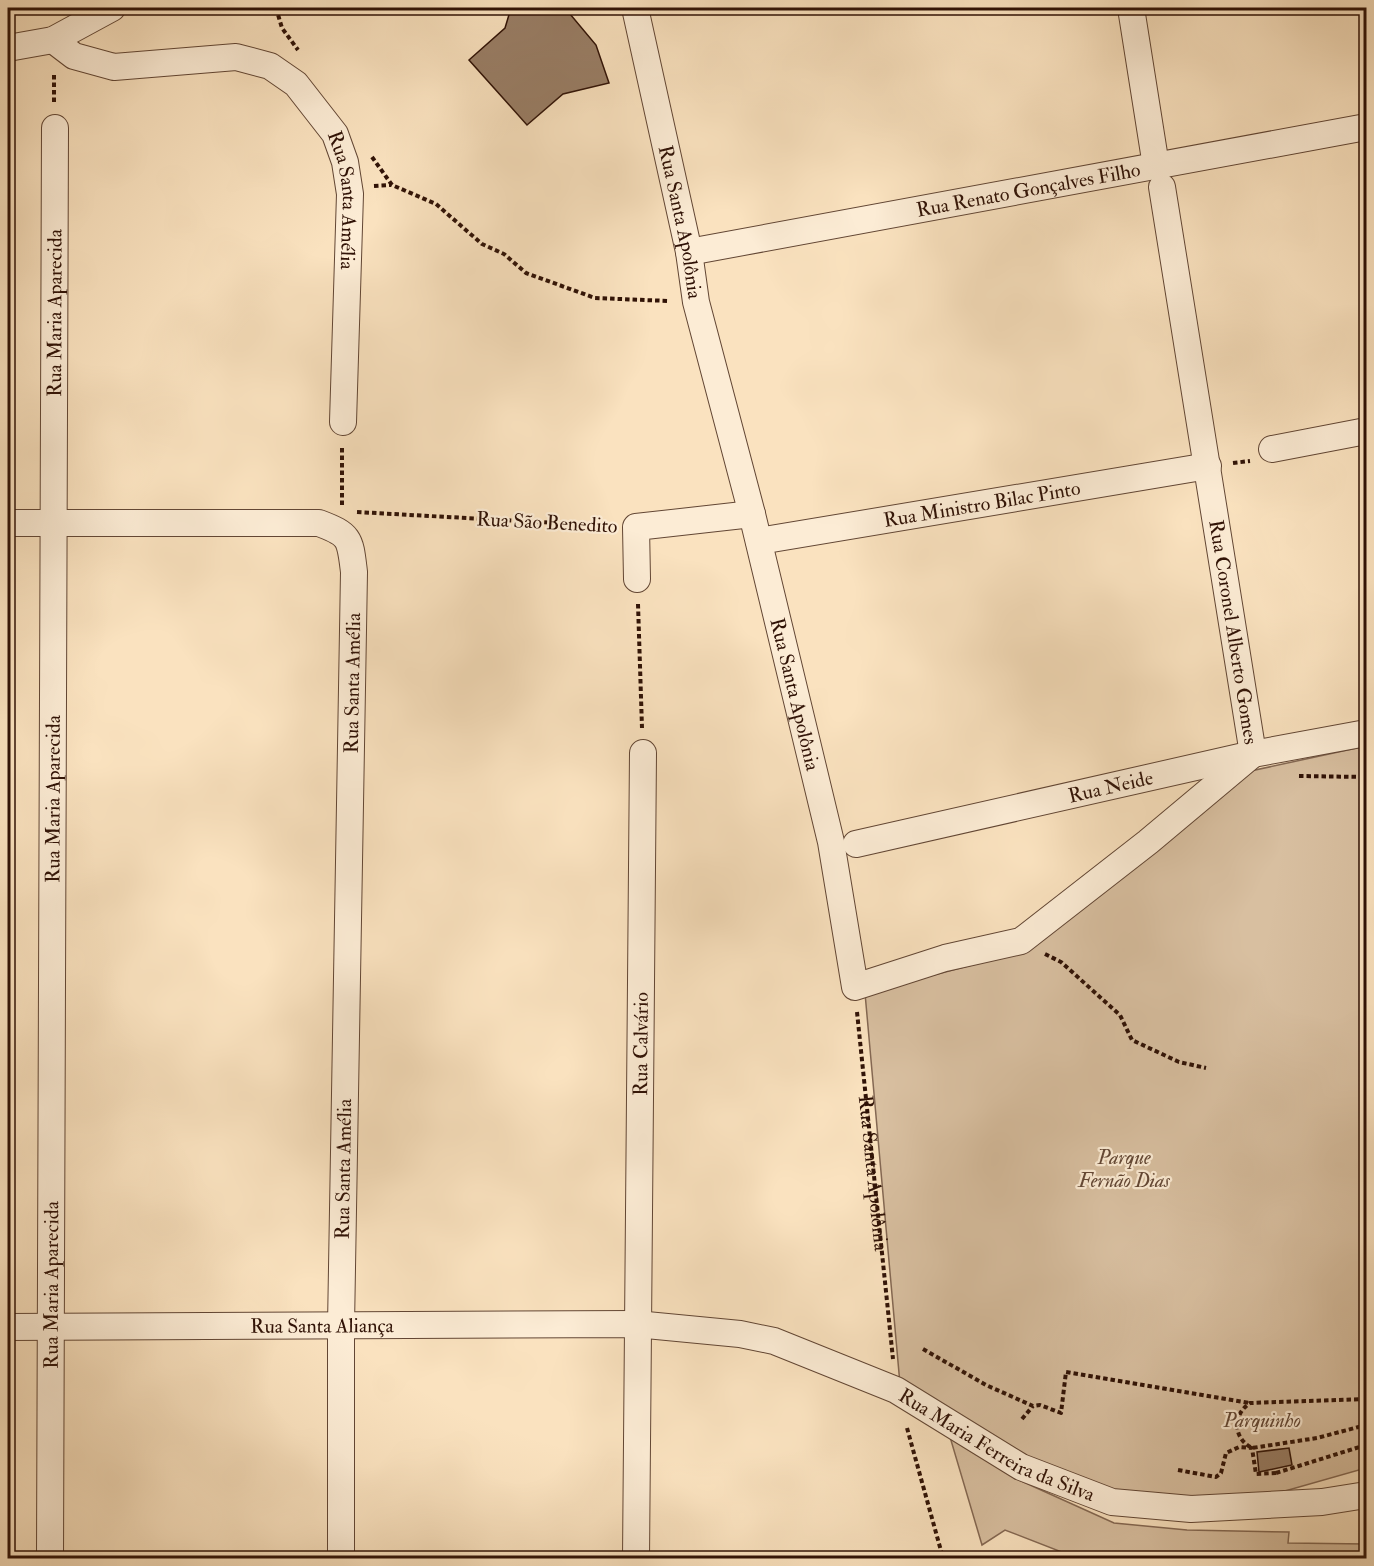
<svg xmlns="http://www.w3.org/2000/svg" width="1374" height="1566" font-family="'IM FELL Double Pica',serif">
	<rect width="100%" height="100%" fill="#fae2bf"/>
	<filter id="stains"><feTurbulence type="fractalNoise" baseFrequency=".00333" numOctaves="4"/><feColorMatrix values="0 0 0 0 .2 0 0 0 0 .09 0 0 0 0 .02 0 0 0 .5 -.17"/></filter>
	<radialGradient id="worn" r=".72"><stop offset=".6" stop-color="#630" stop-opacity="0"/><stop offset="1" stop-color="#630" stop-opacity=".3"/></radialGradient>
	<path fill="#d8bfa0" stroke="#846853" stroke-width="1.5" d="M1366 746V1468L1285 1491 1193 1502 1116 1494 1023 1458 900 1384 865 993 1010 955 1246 772Z
		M950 1437 1019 1480 1114 1523 1187 1530 1289 1532 1288 1543 1366 1544V1558H1077L1005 1530 982 1545Z"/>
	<path fill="#997e66" stroke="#301206" stroke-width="1.5" d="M511 8H565L596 45 609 83 563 94 527 125 469 60 505 28Z
		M1289 1448 1292 1465 1259 1472 1257 1452Z"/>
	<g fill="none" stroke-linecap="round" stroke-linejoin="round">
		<defs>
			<g id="minor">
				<path id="s2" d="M635 8 689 252 696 302 752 514 831 842 855 987 945 958 1021 941 1148 842 1253 754 1162 187"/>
				<path d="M1131 8 1156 166"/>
				<path id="s3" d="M53 40 74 56 114 67 236 57 270 66 296 84 335 134 345 162 350 194 343 422"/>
				<path d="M8 48 53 40 112 8"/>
				<path id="s4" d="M689 252 1366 127"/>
				<path d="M1272 449 1366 431"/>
				<path d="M8 523H319C351 535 350 539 354 572L341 1326V1558"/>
				<path id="s5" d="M759 541 1208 466"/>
				<path d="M637 579 636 527 752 514"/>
				<path id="s6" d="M856 844 1253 754 1366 733"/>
				<path id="s7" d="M8 1327 636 1324 740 1334 774 1341 896 1390 1021 1467 1112 1502 1191 1509 1322 1502 1366 1495"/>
				<path id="s8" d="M50 1558 55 128"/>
				<path id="s9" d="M636 1558 643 753"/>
			</g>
		</defs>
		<use href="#minor" stroke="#624634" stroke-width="28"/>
		<g stroke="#301206" stroke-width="4" stroke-dasharray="4.5 3" stroke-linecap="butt">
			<path d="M276 8 282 28 298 50"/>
			<path d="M54 75V103"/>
			<path d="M372 157 392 185 436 204 482 244 504 254 526 273 595 298 669 301"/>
			<path d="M374 186 391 185"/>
			<path d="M1233 463 1250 461"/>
			<path d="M342 505V447"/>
			<path d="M357 512 611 526"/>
			<path d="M638 604 642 728"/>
			<path d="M1299 776 1366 777"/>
			<path d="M1045 954 1061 962 1120 1015 1132 1040 1179 1062 1206 1068"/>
			<path id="s1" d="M857 1012 893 1359"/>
			<path d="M923 1349 986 1385 1033 1406 1040 1405 1061 1413 1066 1372 1250 1403"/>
			<path d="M1366 1399 1250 1403C1232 1415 1233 1438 1252 1448L1317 1438 1366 1425"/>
			<path d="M1022 1419 1033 1406"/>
			<path d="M907 1428 943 1558"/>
			<path d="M1178 1470 1216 1477 1221 1473 1226 1453 1239 1447 1252 1448 1256 1474 1276 1473"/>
			<path d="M1276 1473 1366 1445"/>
		</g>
		<use href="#minor" stroke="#fcecd5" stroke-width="26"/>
	</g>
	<g text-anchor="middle" stroke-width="4.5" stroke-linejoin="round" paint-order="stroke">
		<g font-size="20" fill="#301206" stroke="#fcecd5">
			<text dy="7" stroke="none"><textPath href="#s4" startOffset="345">Rua Renato Gonçalves Filho</textPath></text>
			<text dy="7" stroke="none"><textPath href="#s3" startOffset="388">Rua Santa Amélia</textPath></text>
			<text dy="7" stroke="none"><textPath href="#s2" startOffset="219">Rua Santa Apolônia</textPath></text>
			<text dy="7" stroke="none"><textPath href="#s8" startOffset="1245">Rua Maria Aparecida</textPath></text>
			<text dy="7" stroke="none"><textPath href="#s5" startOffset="226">Rua Ministro Bilac Pinto</textPath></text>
			<text transform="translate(547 522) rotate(3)" y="7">Rua São Benedito</text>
			<text transform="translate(1234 632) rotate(81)" y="7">Rua Coronel Alberto Gomes</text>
			<text transform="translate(352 683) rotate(-89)" y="7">Rua Santa Amélia</text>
			<text dy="7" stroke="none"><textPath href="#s2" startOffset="705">Rua Santa Apolônia</textPath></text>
			<text dy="7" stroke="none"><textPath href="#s6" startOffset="261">Rua Neide</textPath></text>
			<text dy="7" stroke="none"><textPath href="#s8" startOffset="759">Rua Maria Aparecida</textPath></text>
			<text dy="7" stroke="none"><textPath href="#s9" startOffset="514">Rua Calvário</textPath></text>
			<text transform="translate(343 1169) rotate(-89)" y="7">Rua Santa Amélia</text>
			<text dy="7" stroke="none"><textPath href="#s1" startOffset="162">Rua Santa Apolônia</textPath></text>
			<text dy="7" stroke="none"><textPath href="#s8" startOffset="273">Rua Maria Aparecida</textPath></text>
			<text dy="7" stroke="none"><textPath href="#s7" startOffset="314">Rua Santa Aliança</textPath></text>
			<text dy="7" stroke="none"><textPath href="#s7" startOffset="1014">Rua Maria Ferreira da Silva</textPath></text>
		</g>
		<g font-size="20" font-style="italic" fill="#624634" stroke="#fcecd5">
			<text x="1124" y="1164">Parque<tspan x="1124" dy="23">Fernão Dias</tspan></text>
			<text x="1262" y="1427">Parquinho</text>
		</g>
	</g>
	<rect width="1374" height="1566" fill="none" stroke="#fae2bf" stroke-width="30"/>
	<rect x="9" y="9" width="1356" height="1548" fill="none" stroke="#301206" stroke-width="3"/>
	<rect x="15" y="15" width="1344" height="1536" fill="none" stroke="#301206" stroke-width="1.5"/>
	<rect width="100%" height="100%" filter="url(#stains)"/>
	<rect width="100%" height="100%" fill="url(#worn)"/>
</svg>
